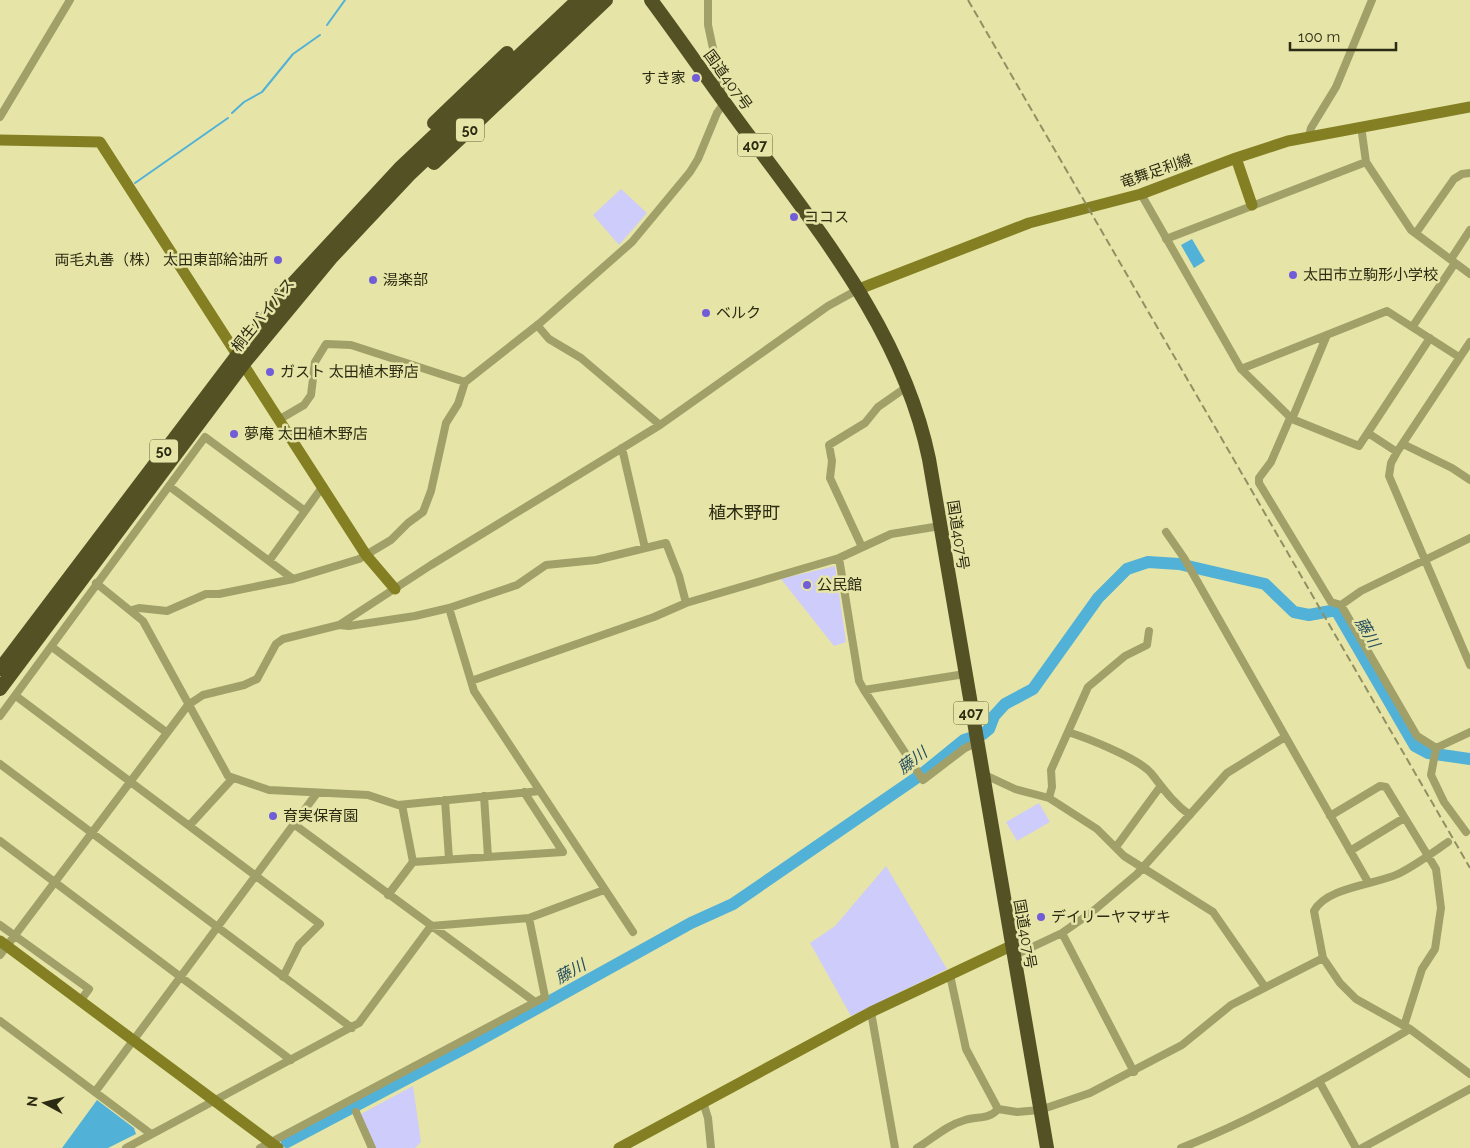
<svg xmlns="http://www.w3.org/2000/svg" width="1470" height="1148" font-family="Raleway,'Noto Sans JP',sans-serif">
	<rect width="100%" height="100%" fill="#e6e5a7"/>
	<path fill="#ceccfa" d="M621 189 647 213 619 245 593 215Z
		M835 566 846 642 834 646 781 579Z
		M1039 803 1050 822 1017 841 1006 822Z
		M886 866 947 969 851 1016 810 943 835 926Z
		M413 1086 421 1142 415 1148H373L359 1115Z"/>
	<path fill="#52b1d7" d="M1192 239 1205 261 1194 268 1181 245Z
		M97 1100 134 1128 136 1134 108 1148H62Z"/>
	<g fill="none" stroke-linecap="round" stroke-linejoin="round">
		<path stroke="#52b1d7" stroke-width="2" d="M327 25 345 0
			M232 113 244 102 262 92 293 54 320 35
			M135 183 228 118"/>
		<path stroke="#52b1d7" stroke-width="12" d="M287 1142 469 1046 691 923 733 904 922 774 964 740 983 734 989 729 994 716 1005 704 1033 689 1098 598 1127 569 1148 562 1179 564 1265 584 1294 612 1309 615 1336 610 1415 746 1428 753 1470 759"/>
		<path stroke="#a1a069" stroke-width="8" d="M708 0V25L721 86 720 95
			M0 117 70 0
			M1361 126 1366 162 1411 230 1470 274
			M1309 136 1311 128 1336 87 1372 0
			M1141 194 1241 369 1292 419 1359 446 1430 338
			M1416 233 1454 179 1462 174 1470 173
			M1166 239 1366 162
			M1451 259 1470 230
			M537 325 549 339 581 358 660 425
			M1413 326 1455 263
			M1470 342 1397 452 1391 463 1389 476 1470 665
			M1241 369 1387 311 1459 357
			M1290 418 1271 462 1259 478V483L1331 602 1341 605 1361 591 1470 538
			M280 419 304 405 311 395 315 362 326 344 351 345 465 382
			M1292 419 1327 335
			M1368 433 1397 452
			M1403 444 1452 468 1470 480
			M622 448 645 548
			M169 486 293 579
			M1166 532 1184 558 1368 882
			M862 547 830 478 832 461 829 445 865 423 878 407 908 386
			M839 558 859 681 864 690 965 674
			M269 561 323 486
			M96 583 143 621 228 776 269 790 368 795 398 805 540 791
			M1341 605 1417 736 1436 748
			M449 608 474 691 633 932
			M132 610 139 608 167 611 206 594H219L293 579 359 559 391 540 408 523 423 512 431 491 446 423 458 404 465 382 540 323 632 242 690 172 698 159 717 113 724 103
			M339 625 349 626 415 616 449 608 517 585 546 565 596 560 666 543 679 576 686 603
			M52 647 166 732
			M471 681 654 617 686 603 839 558 891 534 940 526
			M864 690 923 780 965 748 976 743
			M16 696 320 924 299 945 283 977
			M0 716 205 437 305 511
			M1068 732C1087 738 1138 758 1151 773 1163 788 1173 803 1190 815
			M1436 748 1431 775 1444 802 1466 832
			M1436 748 1470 732
			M0 764 352 1028
			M983 774 1015 789 1049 798 1097 829 1124 856 1213 912 1265 987
			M484 796 488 857
			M1049 798 1052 787 1051 770 1088 687 1125 656 1147 645 1149 631
			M445 800 449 859
			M402 805 413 862
			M1330 816 1380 786 1386 787 1436 869 1441 908 1435 949 1422 969 1404 1026
			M190 825 233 778
			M295 825 535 1002
			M0 841 291 1060
			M1448 842C1432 853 1416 865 1398 874 1378 884 1326 887 1314 911L1323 958 1340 983 1356 999 1410 1029 1470 1074
			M1116 847 1160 787
			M1350 851 1404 818
			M388 895 413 862 563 852 524 792
			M0 925 89 989 80 1001
			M1062 933 1134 1072
			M0 955 188 705 203 695 244 685 257 679 276 644 283 639 339 625 431 565 660 425 828 306 859 289
			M1013 956 1062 933 1092 912 1137 874 1227 773 1285 737
			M950 975 966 1049 998 1109
			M871 1012 895 1148
			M0 1021 151 1134
			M1319 1081 1356 1148
			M95 1092 317 793
			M703 1102 708 1118 711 1148
			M356 1112 372 1148
			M126 1148 359 1023 431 926 529 918 604 890
			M260 1148 545 997 529 918
			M917 1148C934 1138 945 1126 965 1120 977 1116 989 1120 998 1109L1017 1112 1040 1110 1090 1093 1182 1045 1231 1005 1323 958
			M1181 1148C1261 1117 1336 1072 1410 1029
			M1362 1148 1470 1089"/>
		<path stroke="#837f22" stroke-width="11" d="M0 140 100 142 366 555 395 589
			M1236 158 1252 205
			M859 289 1029 223 1141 194 1236 158 1288 141 1470 107
			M0 941 278 1148
			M619 1148 871 1012 1011 946"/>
		<path stroke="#545225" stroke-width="14" d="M651 0C686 47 718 95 753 141 825 239 904 337 929 459L1047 1148
			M434 123 507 53
			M434 163 606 0
			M0 669 286 291 401 167 578 0
			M0 689 244 363 331 258 409 175 594 0"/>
		<path stroke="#919063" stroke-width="2" stroke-dasharray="8 4" stroke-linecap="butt" d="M968 0 1470 868"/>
	</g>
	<g fill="#725dd8" stroke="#e6e5a7" stroke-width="2">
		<circle cx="696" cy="78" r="5"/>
		<circle cx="794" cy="217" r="5"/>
		<circle cx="278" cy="260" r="5"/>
		<circle cx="1293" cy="275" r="5"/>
		<circle cx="373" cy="280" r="5"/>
		<circle cx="706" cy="313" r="5"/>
		<circle cx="270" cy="372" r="5"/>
		<circle cx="234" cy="434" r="5"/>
		<circle cx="807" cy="585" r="5"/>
		<circle cx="273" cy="816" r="5"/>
		<circle cx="1041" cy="917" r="5"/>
	</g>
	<g text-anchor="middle" stroke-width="5" stroke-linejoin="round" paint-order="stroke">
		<g fill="#e6e5a7" stroke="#64633f" stroke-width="1">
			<rect x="456" y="118.5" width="28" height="23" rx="4"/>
			<rect x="737.5" y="133.5" width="35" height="23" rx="4"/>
			<rect x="150" y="439.5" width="28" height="23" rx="4"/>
			<rect x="953.5" y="701.5" width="35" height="23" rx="4"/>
		</g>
		<g font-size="14" font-weight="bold" fill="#2c2b13">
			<text x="470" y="135">50</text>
			<text x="755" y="150">407</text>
			<text x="164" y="456">50</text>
			<text x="971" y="718">407</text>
		</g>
		<g font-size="15" fill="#2c2b13" stroke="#e6e5a7" text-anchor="start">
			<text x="686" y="83" text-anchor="end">すき家</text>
			<text x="804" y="222">ココス</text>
			<text x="268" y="265" text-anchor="end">両毛丸善（株） 太田東部給油所</text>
			<text x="1303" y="280">太田市立駒形小学校</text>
			<text x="383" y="285">湯楽部</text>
			<text x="716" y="318">ベルク</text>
			<text x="280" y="377">ガスト 太田植木野店</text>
			<text x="244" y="439">夢庵 太田植木野店</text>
			<text x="817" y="590">公民館</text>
			<text x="283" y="821">育実保育園</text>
			<text x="1051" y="922">デイリーヤマザキ</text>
		</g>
		<g font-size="15" fill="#2c2b13" stroke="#e6e5a7">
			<text transform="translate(728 80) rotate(54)" y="5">国道407号</text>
			<text transform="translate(1156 171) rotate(-19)" y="5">竜舞足利線</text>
			<text transform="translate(263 315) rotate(-51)" y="5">桐生バイパス</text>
			<text transform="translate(958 535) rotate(81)" y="5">国道407号</text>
			<text transform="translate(1025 934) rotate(80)" y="5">国道407号</text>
		</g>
		<g font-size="16" font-style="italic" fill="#254e5e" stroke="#e6e5a7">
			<text transform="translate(1368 632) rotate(60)" y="6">藤川</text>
			<text transform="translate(912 760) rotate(-37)" y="6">藤川</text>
			<text transform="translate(570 971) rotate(-29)" y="6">藤川</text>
		</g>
		<g font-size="18" fill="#2c2b13" stroke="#e6e5a7">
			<text x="744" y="519">植木野町</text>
		</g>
	</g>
	<g transform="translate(45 1103) rotate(277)" stroke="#e6e5a7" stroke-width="4" paint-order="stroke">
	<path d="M0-4L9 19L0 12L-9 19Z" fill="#2c2b13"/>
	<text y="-8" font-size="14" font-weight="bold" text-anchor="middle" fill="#2c2b13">N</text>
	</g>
	<path d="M1290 42v8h106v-8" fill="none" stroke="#2c2b13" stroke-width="2.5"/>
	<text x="1298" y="42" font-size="15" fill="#2c2b13" stroke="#e6e5a7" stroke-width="4" paint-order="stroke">100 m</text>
</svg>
